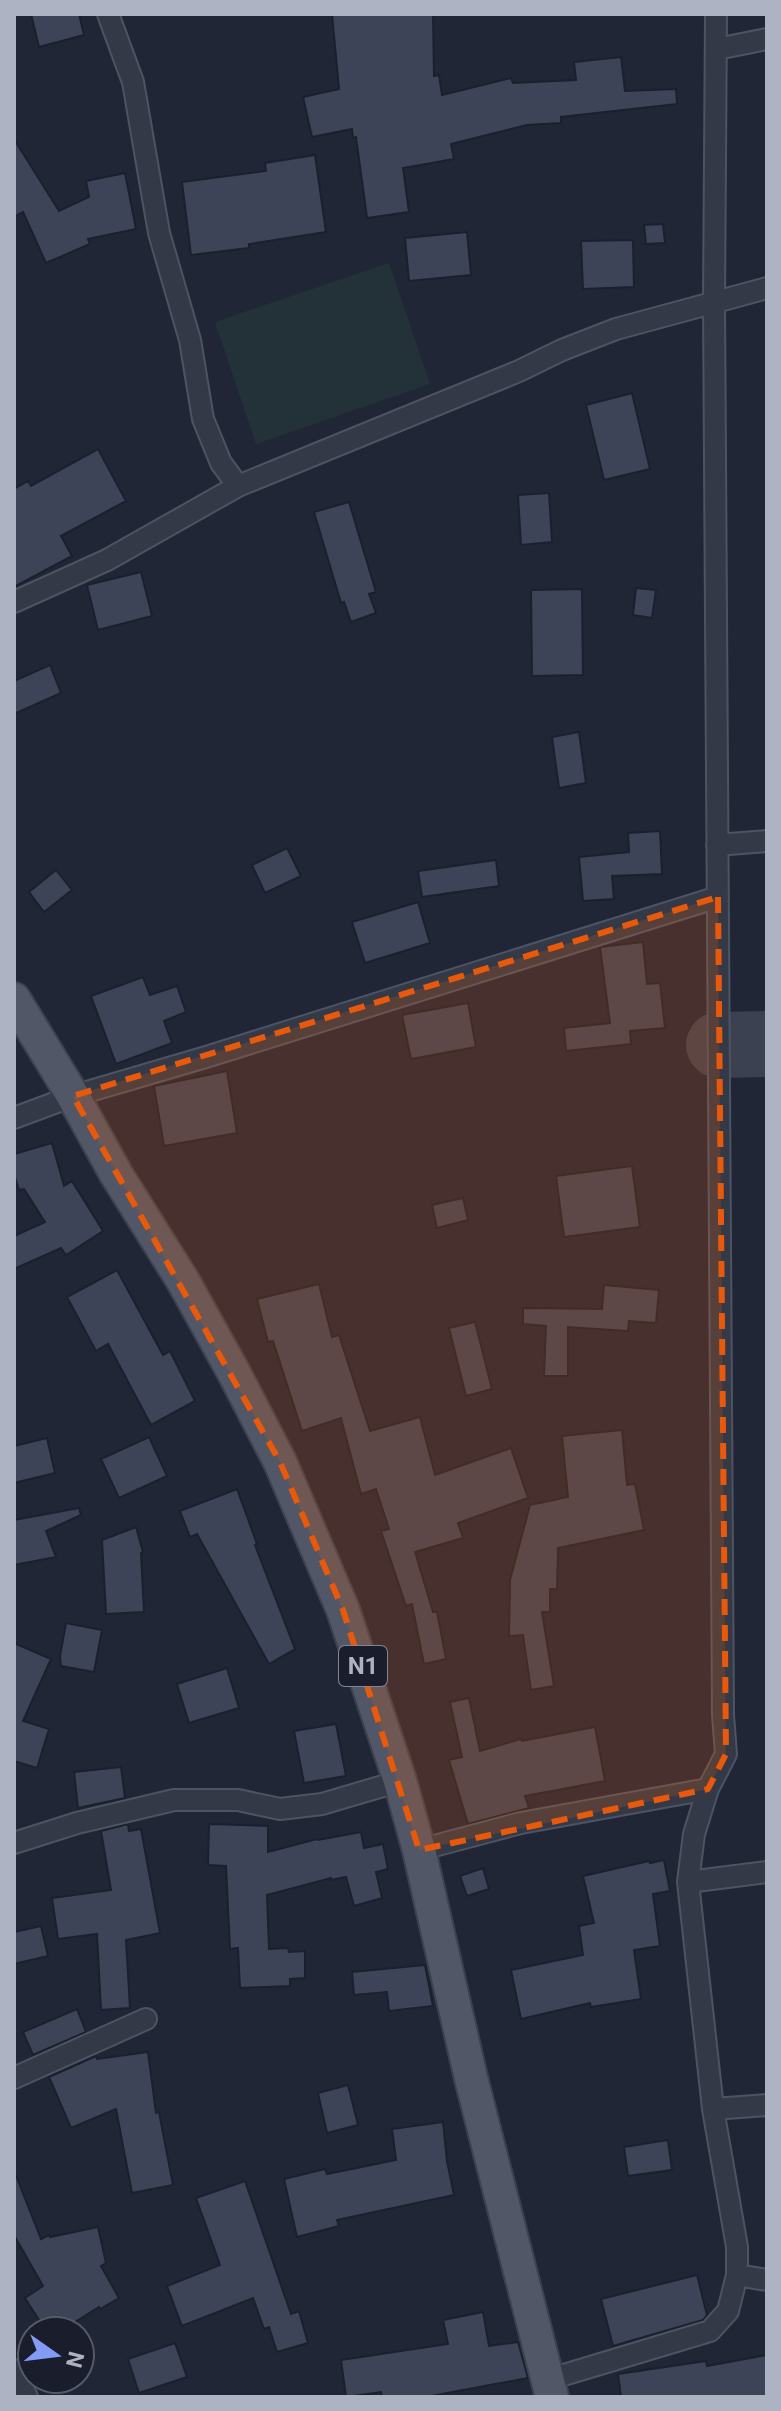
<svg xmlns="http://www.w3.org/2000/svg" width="781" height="2411" font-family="Roboto,sans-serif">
	<rect width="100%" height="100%" fill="#212637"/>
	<path fill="#223238" d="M389 263 430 384 256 444 215 322Z"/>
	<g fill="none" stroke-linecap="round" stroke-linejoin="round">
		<path stroke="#3c4152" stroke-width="66" d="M719 1045 767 1044"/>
	</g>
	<path fill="#3d4457" stroke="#1b202e" stroke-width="2" d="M31 14H79L84 35 39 47Z
		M332 14H433L434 76 439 75 442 95 511 78 513 83 576 80 574 62 621 57 625 91 676 89 677 104 561 117V123L527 125 451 144 454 159 403 168 409 212 367 218 356 137 353 138 352 129 312 137 303 97 339 89Z
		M14 139 59 211 89 197 86 181 125 173 136 229 88 239 90 244 46 263 23 212 14 217Z
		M315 155 326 232 249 244V248L191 255 182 182 266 171 265 163Z
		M663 224 665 243 646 244 644 225Z
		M467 232 471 275 409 281 405 238Z
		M633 240 634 287 583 289 581 241Z
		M632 393 650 469 604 480 586 405Z
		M98 449 126 501 61 536 72 556 14 587V489L28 481 31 486Z
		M549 493 552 542 521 545 518 495Z
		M349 502 376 592 369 594 376 613 351 622 344 602 341 603 314 512Z
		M141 572 152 616 98 630 87 585Z
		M636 588 656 590 652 618 633 615Z
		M582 589 583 675 532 676 531 590Z
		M50 665 61 693 14 714V681Z
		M579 732 586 783 559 788 552 737Z
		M660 831 662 874 612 876 614 899 583 901 579 857 629 852 628 833Z
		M287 848 301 876 265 893 252 865Z
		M496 860 499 886 422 897 418 871Z
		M56 870 72 890 44 912 29 892Z
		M418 902 430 943 365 963 352 922Z
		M643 942 647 984 660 983 665 1028 630 1031 631 1044 566 1051 564 1028 610 1023 600 947Z
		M143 977 150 995 177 986 186 1012 164 1021 172 1043 116 1064 91 996Z
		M468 1003 476 1047 411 1059 402 1015Z
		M227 1071 237 1133 164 1146 154 1086Z
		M52 1143 64 1186 72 1181 103 1231 66 1255 61 1248 14 1269V1236L45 1222 24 1189 19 1190 14 1174V1154Z
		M632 1166 640 1227 564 1237 556 1176Z
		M463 1198 468 1220 437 1228 432 1205Z
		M117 1270 163 1355 170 1351 195 1401 151 1425 108 1344 96 1351 67 1297Z
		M319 1284 332 1337 339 1335 370 1431 420 1417 435 1475 511 1448 528 1498 458 1523 463 1538 415 1552 433 1612H437L446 1659 424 1664 412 1604 406 1606 381 1531 389 1529 376 1489 361 1494 341 1418 302 1431 273 1341 268 1342 257 1299Z
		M604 1285 659 1290 656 1323 629 1321 628 1331 568 1327V1376H544L546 1326 523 1324V1308L602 1309Z
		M475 1322 492 1389 466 1396 449 1328Z
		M622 1430 627 1485 635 1484 644 1530 558 1548 557 1589H550V1612H542L554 1686 531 1690 523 1635 509 1636 510 1580 530 1505 568 1497 562 1436Z
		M149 1437 167 1476 119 1498 101 1459Z
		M47 1438 55 1473 14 1483V1446Z
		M237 1489 257 1544 255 1545 295 1649 269 1664 197 1534 190 1537 180 1511Z
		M79 1508 81 1515 46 1531 56 1557 14 1565V1520Z
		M136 1527 143 1552 141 1553 144 1612 106 1614 102 1540Z
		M66 1623 102 1630 94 1672 61 1666 60 1656Z
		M14 1643 51 1659 23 1721 49 1729 37 1768 14 1761Z
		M227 1668 239 1708 189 1723 177 1684Z
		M469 1698 480 1751 521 1739 522 1741 595 1727 605 1781 525 1796 529 1808 468 1824 449 1760 462 1757 450 1702Z
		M336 1724 346 1776 304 1783 294 1731Z
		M121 1767 125 1798 78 1808 74 1772Z
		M128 1824 129 1831 141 1829 160 1933 126 1940 130 2008 101 2010 97 1934 58 1939 52 1898 111 1890 101 1831Z
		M209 1824 268 1826V1852L317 1839 318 1840 361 1832 364 1848 383 1844 388 1869 376 1872 382 1898 354 1906 346 1877 331 1880V1878L267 1895 269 1949 288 1948 289 1952 305 1951V1978L290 1979V1986L240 1988 238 1948 230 1949 226 1866 208 1865Z
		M664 1860 670 1891 653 1894 660 1946 634 1950 641 1999 591 2007 590 2003 521 2019 511 1970 583 1955 579 1926 594 1923 583 1876 649 1861 650 1863Z
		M483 1868 489 1889 467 1896 460 1876Z
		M41 1926 48 1956 14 1964V1932Z
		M425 1965 433 2006 389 2011 387 1992 354 1995 352 1972Z
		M77 2009 86 2032 33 2055 23 2032Z
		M148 2052 156 2113 159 2112 173 2185 132 2193 116 2109 71 2128 49 2077 96 2056 97 2059Z
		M348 2085 358 2125 327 2133 318 2093Z
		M443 2122 447 2161 454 2195 337 2220 339 2226 297 2237 284 2179 325 2169 327 2174 396 2160 392 2129Z
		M668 2140 672 2170 628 2176 624 2147Z
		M15 2173 41 2239 49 2235 50 2237 98 2227 106 2263 101 2266 119 2298 100 2309 99 2307 61 2331H46L25 2298 43 2286 14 2235Z
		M245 2181 291 2314 299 2311 308 2343 277 2352 269 2327 264 2329 253 2298 182 2326 167 2286 220 2265 196 2198Z
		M697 2275 707 2315 703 2320 613 2346 601 2299Z
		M483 2312 489 2346 518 2342 528 2378 426 2397H382L381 2392 346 2397 341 2360 448 2344 443 2320Z
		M175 2343 187 2377 139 2393 128 2359Z
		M767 2355V2397H621L618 2374 706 2361 707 2366Z"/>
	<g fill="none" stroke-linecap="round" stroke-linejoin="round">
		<defs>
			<path id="street" d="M108 14 133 82 159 233 190 340 203 419 221 463 238 486
				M717 49 767 39
				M14 602 107 560 238 486 519 371 562 350 616 329 767 288
				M717 845 767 841
				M14 1118 73 1096 206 1057 718 897
				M14 1843 77 1823 174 1800H238L280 1809 322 1804 400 1781
				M419 1850 521 1823 708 1789
				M688 1882 767 1872
				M14 2078 146 2019
				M713 2109 767 2105
				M737 2275 767 2280
				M14 2370 27 2397
				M547 2380 710 2331 728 2311 737 2275V2247L713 2109 688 1882 694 1834 708 1789 726 1754 723 1715 714 302 716 14"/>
			<path id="primary" d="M14 999 73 1096 116 1174 183 1281 234 1373 280 1462 343 1610 400 1781 419 1850 471 2078 552 2397"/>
		</defs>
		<use href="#street" stroke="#4e5362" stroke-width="24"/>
		<use href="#primary" stroke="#3d4251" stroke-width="36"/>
		<use href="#street" stroke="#343947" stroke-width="20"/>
		<use href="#primary" stroke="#525767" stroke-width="32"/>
	</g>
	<path fill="#e8590c" fill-opacity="0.2" stroke="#e8590c" stroke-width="6" stroke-dasharray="16 10" stroke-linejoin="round" d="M718 897 726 1754 708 1789 419 1850 343 1610 280 1462 73 1096Z"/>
	<g text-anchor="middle" stroke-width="6" stroke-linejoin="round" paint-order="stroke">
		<rect fill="#1a1e2c" stroke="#828696" stroke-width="2" x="339" y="1646" width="48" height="40" rx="6"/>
		<g font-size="24" font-weight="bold" fill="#aeb3c4">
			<text x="363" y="1674">N1</text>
		</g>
	</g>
	<rect width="781" height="2411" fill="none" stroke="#aeb3c4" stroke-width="32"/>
	<g transform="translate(56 2355) rotate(104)"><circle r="38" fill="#1a1e2c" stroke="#555a69" stroke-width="2"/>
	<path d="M0-6L14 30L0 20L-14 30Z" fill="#829cf5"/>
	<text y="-12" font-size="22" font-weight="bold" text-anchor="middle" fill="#aeb3c4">N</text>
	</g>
</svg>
